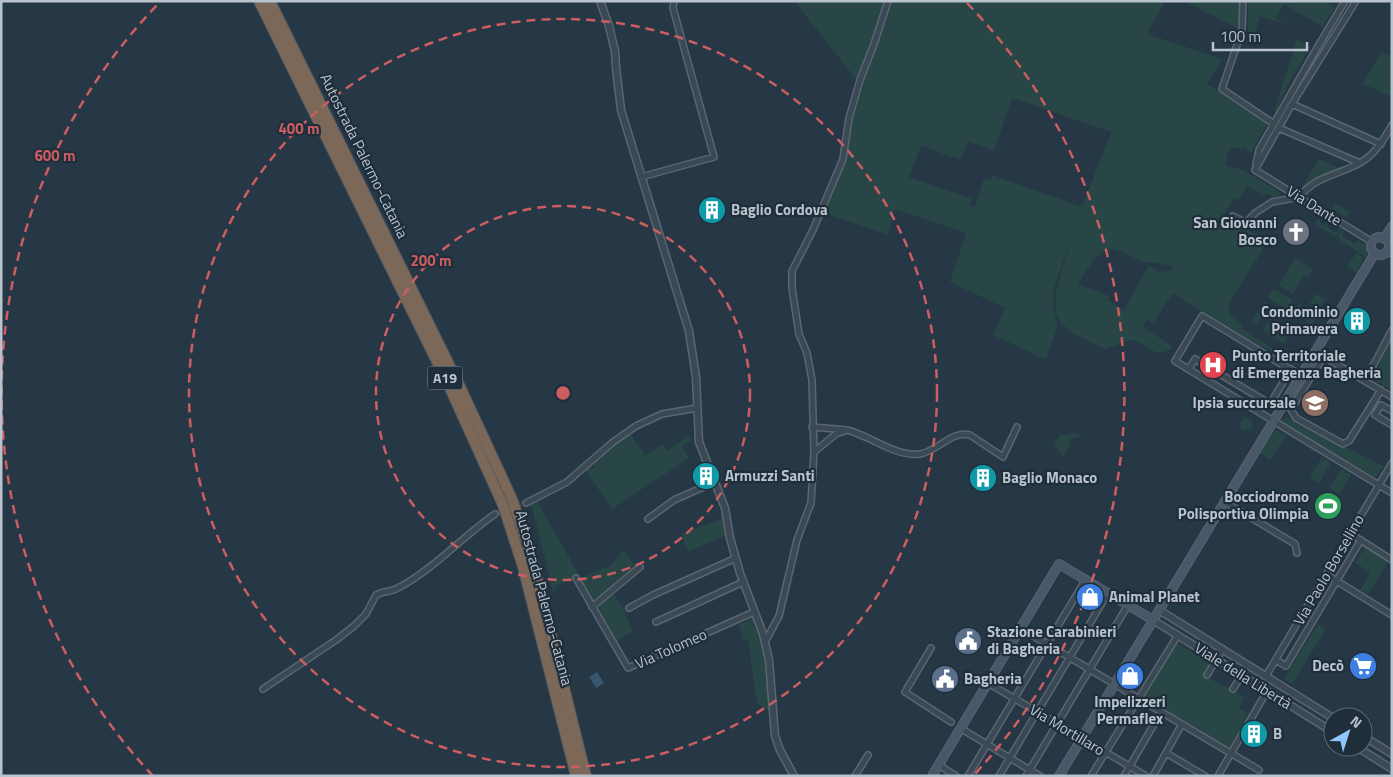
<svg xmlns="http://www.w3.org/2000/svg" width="1393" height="777" font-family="'Titillium Web',sans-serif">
	<rect width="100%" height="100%" fill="#263745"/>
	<path fill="#284645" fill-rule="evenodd" d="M794 1H1165L1147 34 1222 59 1207 84 1268 123 1250 154 1244 147 1241 149 1232 147C1226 152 1226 159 1227 166L1243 170 1279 191 1280 194 1273 198 1269 194H1263L1247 186 1239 200 1234 198 1222 219 1224 223 1236 228 1241 225 1268 241 1229 303 1230 315 1244 326 1242 329 1298 364 1297 366 1227 327 1173 293 1153 323 1147 319 1143 325 1145 328 1173 347C1154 361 1150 344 1132 340L1104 349 1075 334 1060 323 1056 312 1055 294 1073 232 1054 289 1053 306 1057 321V328L1046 360 993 335 1005 308 950 282 966 233 895 209 888 235 822 212 843 159 859 83ZM1012 98 1111 132 1082 207 992 175 991 180 984 179 974 209V207L970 206 972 199 909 177 921 146 961 160 968 141 994 151ZM1113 249 1120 251 1143 262 1171 265 1173 270 1160 272 1149 265 1124 310 1108 301 1109 296 1078 284C1087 271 1096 250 1113 249Z
		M1184 1H1239L1240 14 1239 29Z
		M1248 1H1326L1335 7 1322 27 1284 4 1276 18 1286 24 1260 17 1254 35 1248 31Z
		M1297 39 1310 47 1287 86 1276 113 1274 112Z
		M1381 52 1392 57V97L1363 84Z
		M1319 159 1341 169 1317 178 1301 189Z
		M1335 203 1350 212 1347 218 1332 208Z
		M1320 217H1321L1319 222 1324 225 1327 221 1329 222 1326 226 1336 233 1339 228 1341 229 1336 237 1315 224Z
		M1342 230 1344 232 1342 236 1355 244 1358 240 1368 247 1369 251 1366 257 1337 238Z
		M1356 253 1364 258 1356 272 1347 267Z
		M1295 258 1313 270 1308 277 1304 275 1293 294 1278 285Z
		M1274 289 1293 300 1287 310 1267 297 1272 290Z
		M1316 294 1325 299 1320 309 1310 303Z
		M1264 301 1269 304 1257 324 1252 321Z
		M1299 304 1318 316 1312 325 1294 313Z
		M1267 323 1289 336 1284 344 1263 331Z
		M1392 337V390L1373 379Z
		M1244 417 1252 421 1253 428 1243 431 1239 425Z
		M1286 417 1383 466 1375 478 1282 422V418L1285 419Z
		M1274 431H1277L1286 436 1270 460 1259 453Z
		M630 433 645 456 662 444 668 451 688 436 692 440 682 447 689 458 612 509 585 470 590 466 592 469 595 467 594 463 606 451Z
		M1075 433 1080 435 1078 438 1074 437 1070 440 1071 444 1063 457 1054 445 1060 435Z
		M1322 457 1331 463 1319 483 1310 477Z
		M1341 469 1351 475 1339 494 1329 488Z
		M537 501 579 575 554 587 555 591H553L532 507 526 505Z
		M723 518 727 535 688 552 681 534Z
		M1365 547 1388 562 1368 594 1360 590 1370 572 1355 563Z
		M623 550 636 566 593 601 580 578 611 565Z
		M614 594 621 604 633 631 617 641 598 607Z
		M754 618 756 622 753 625 754 628H758L761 635H760L767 663 769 710 757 704 748 640 743 641 742 634 738 625Z
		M1318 624 1326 629 1292 684 1284 679Z
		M1177 643 1210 663 1204 671 1205 676 1245 697 1239 708 1248 713 1230 748 1144 697Z"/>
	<path fill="#3a566c" d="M597 672 604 683 596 688 589 677Z"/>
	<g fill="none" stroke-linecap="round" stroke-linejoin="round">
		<path stroke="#3c4c5a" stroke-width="5" stroke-dasharray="5 2.5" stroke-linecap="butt" d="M495 514 526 503"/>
		<defs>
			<path id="minor" d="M1243 1 1242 30 1222 89 1274 124
				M1292 104 1381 144
				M1279 128 1360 163
				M1256 164 1259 150 1317 48 1345 1
				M1255 170 1292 104 1356 1
				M1255 170 1372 242
				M641 177 714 157 673 8 674 1
				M1233 216 1246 223 1255 213 1272 202 1300 197C1313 176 1344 174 1363 161 1376 153 1385 138 1392 125
				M1316 352 1392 397
				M1189 369 1195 359 1270 404 1291 369
				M1302 375 1286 367 1202 316 1175 361 1392 493
				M1365 381 1392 330
				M1284 405 1290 408 1296 418 1343 444 1349 441 1381 390
				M1290 408 1293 406 1324 356
				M1392 411 1381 405 1375 415 1392 425
				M812 427 847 430 836 434 814 452
				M847 430C871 436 895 457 920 454 938 451 952 430 970 435L1003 457 1017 427
				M1225 502 1295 544 1297 553
				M526 503 567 482 613 442 636 426 662 414 697 408
				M648 519 674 500 715 482
				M1351 534 1392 560
				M1327 575 1392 615
				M576 578 628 668 754 612
				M592 607 640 567
				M629 608 653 595 736 558
				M656 622 743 582
				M1020 628 1259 770
				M765 642 779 616 797 540 811 503 814 452 812 380 807 353 799 334 792 288V271L813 230 843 159 849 118 860 80 874 44 888 1
				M931 648 905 692 951 722
				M1276 660 1286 666 1361 540
				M1207 675 1223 649
				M1266 676 1392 463
				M988 683 1146 776
				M263 689 336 640 354 626 366 614 376 595C383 591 391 592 398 588 434 569 462 537 495 514
				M1233 689 1242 675
				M960 728 1040 776
				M1363 747 1368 739
				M1166 753 1205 776
				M939 765 956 776
				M855 776 868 755
				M968 776 1086 579
				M999 776 1108 593
				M1026 776 1128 605
				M1091 776 1178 635
				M1124 776 1161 712
				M1153 776 1182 724
				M1218 776 1267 691"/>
			<path id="tertiary" d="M600 1 609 26 615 51 616 68 621 110 689 331 696 377 699 442 725 508 730 538 740 573 763 634 769 660 775 736 780 750 794 776
				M1387 251 1392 253
				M1159 610 1333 718
				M1153 620 1333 732
				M1363 736 1392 754
				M1357 747 1392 769"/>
			<path id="secondary" d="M1371 246a9 9 0 1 1 18 0a9 9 0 1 1-18 0Z
				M1384 239 1392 226
				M932 776 1059 564 1153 620
				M1059 776 1375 253"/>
			<path id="motorway" d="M259 1 449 386 503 505 523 567 576 776
				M270 1 463 393 512 499 533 562 586 776"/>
		</defs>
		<use href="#minor" stroke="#5a6672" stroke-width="8"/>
		<use href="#tertiary" stroke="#5a6672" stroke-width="9"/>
		<use href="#secondary" stroke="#5a6672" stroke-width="10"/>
		<use href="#motorway" stroke="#46535f" stroke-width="12"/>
		<use href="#minor" stroke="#3b4954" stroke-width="5"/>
		<use href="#tertiary" stroke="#3b4954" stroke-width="6"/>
		<use href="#secondary" stroke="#495868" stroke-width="8"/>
		<use href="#motorway" stroke="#7b6858" stroke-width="10"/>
	</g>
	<g fill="none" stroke="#cc5e62" stroke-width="2.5" stroke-dasharray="9 6">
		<circle cx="563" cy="393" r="187"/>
		<circle cx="563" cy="393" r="374"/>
		<path d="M153 776A561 561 0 0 1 159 3M967 3A561 561 0 0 1 973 776"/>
	</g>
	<defs>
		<symbol id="building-disc" viewBox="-11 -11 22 22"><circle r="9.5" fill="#0f9aa8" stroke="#1f2e3a"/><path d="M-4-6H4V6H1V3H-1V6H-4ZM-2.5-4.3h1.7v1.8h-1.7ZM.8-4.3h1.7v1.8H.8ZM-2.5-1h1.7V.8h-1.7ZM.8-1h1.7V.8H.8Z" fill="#fff"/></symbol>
		<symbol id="church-disc" viewBox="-11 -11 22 22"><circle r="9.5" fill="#6b7280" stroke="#1f2e3a"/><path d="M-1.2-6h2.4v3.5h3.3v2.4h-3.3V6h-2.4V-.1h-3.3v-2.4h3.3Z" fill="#fff"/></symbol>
		<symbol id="hospital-disc" viewBox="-11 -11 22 22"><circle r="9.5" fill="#e0444e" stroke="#1f2e3a"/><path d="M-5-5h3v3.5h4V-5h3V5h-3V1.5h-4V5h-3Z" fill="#fff"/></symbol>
		<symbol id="school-disc" viewBox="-11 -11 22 22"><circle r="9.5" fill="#8d6e63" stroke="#1f2e3a"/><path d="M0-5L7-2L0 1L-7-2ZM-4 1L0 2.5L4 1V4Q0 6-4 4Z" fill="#fff"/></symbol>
		<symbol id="stadium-disc" viewBox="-11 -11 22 22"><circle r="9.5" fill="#2e9e5b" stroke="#1f2e3a"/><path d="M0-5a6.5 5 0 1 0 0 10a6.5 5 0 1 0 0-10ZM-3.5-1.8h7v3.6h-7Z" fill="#fff"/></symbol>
		<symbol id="shop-disc" viewBox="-11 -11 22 22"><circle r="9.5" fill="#3f7fe0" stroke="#1f2e3a"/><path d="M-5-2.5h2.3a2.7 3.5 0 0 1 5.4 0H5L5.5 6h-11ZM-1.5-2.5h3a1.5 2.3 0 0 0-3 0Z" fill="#fff"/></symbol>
		<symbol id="civic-disc" viewBox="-11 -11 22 22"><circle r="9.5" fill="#5c6f8a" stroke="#1f2e3a"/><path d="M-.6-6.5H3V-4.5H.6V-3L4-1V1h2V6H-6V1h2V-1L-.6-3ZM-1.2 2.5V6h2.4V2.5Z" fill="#fff"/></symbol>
		<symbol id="supermarket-disc" viewBox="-11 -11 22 22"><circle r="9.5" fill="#3f7fe0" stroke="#1f2e3a"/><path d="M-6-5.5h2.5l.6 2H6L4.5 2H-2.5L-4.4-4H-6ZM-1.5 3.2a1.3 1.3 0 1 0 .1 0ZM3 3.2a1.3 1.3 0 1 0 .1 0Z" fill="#fff"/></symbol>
	</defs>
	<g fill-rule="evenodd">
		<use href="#building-disc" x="696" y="194" width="32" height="32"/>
		<use href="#church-disc" x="1280" y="216" width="32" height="32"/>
		<use href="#building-disc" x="1341" y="305" width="32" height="32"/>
		<use href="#hospital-disc" x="1197" y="349" width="32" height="32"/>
		<use href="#school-disc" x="1299" y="387" width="32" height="32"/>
		<use href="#building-disc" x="690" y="460" width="32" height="32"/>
		<use href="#building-disc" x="967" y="462" width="32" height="32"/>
		<use href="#stadium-disc" x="1312" y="490" width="32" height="32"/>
		<use href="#shop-disc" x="1074" y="581" width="32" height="32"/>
		<use href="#civic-disc" x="952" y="625" width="32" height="32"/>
		<use href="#supermarket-disc" x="1347" y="650" width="32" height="32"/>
		<use href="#shop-disc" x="1114" y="660" width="32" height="32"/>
		<use href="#civic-disc" x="929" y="663" width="32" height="32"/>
		<use href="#building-disc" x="1238" y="718" width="32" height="32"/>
	</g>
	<g text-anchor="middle" stroke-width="4.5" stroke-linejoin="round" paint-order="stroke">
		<rect fill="#1f2e3a" stroke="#8b96a2" stroke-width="1" x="427.5" y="366.5" width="35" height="23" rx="4"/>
		<g font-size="14" font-weight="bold" fill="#b9c3ce">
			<text x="445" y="383">A19</text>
		</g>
		<g font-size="15" fill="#b9c3ce" stroke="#1f2e3a">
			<text transform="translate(364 156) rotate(64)" y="5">Autostrada Palermo-Catania</text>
			<text transform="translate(1314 206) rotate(32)" y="5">Via Dante</text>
			<text transform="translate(1329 570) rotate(-60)" y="5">Via Paolo Borsellino</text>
			<text transform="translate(544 598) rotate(75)" y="5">Autostrada Palermo-Catania</text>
			<text transform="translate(671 649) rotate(-24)" y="5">Via Tolomeo</text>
			<text transform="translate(1243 676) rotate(32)" y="5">Viale della Libertà</text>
			<text transform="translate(1067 730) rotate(31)" y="5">Via Mortillaro</text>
		</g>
		<g font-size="15" font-weight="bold" fill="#b9c3ce" stroke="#1f2e3a" text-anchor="start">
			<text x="731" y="215">Baglio Cordova</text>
			<text x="1277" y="228" text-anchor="end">San Giovanni<tspan x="1277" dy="17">Bosco</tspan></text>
			<text x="1338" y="317" text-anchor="end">Condominio<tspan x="1338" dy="17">Primavera</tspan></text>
			<text x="1232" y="361">Punto Territoriale<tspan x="1232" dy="17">di Emergenza Bagheria</tspan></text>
			<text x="1296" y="408" text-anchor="end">Ipsia succursale</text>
			<text x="725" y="481">Armuzzi Santi</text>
			<text x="1002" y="483">Baglio Monaco</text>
			<text x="1309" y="502" text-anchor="end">Bocciodromo<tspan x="1309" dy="17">Polisportiva Olimpia</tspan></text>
			<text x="1109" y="602">Animal Planet</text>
			<text x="987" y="637">Stazione Carabinieri<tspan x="987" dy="17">di Bagheria</tspan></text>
			<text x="1344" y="671" text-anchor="end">Decò</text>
			<text x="964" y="684">Bagheria</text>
			<text x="1130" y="707" text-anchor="middle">Impelizzeri<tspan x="1130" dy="17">Permaflex</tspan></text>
			<text x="1273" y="739">B</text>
		</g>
	</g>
	<circle cx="563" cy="393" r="8" fill="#cc5e62" stroke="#1f2e3a" stroke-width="2.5"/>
	<g font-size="15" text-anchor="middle" font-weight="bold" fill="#cc5e62" stroke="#1f2e3a" stroke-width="4.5" stroke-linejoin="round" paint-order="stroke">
		<text x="299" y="134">400 m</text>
		<text x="55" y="161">600 m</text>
		<text x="431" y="266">200 m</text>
	</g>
	<rect width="1393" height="777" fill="none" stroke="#b9c3ce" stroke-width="5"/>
	<g transform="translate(1348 732) rotate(39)"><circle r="24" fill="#1f2e3a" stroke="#5d6a75"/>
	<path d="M0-4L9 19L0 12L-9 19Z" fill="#8fc7fc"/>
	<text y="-8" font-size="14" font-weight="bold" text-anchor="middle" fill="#b9c3ce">N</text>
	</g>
	<path d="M1213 42v8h94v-8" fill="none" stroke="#b9c3ce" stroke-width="2.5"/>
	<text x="1220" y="42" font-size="15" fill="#b9c3ce" stroke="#1f2e3a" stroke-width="4" paint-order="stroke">100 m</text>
</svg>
